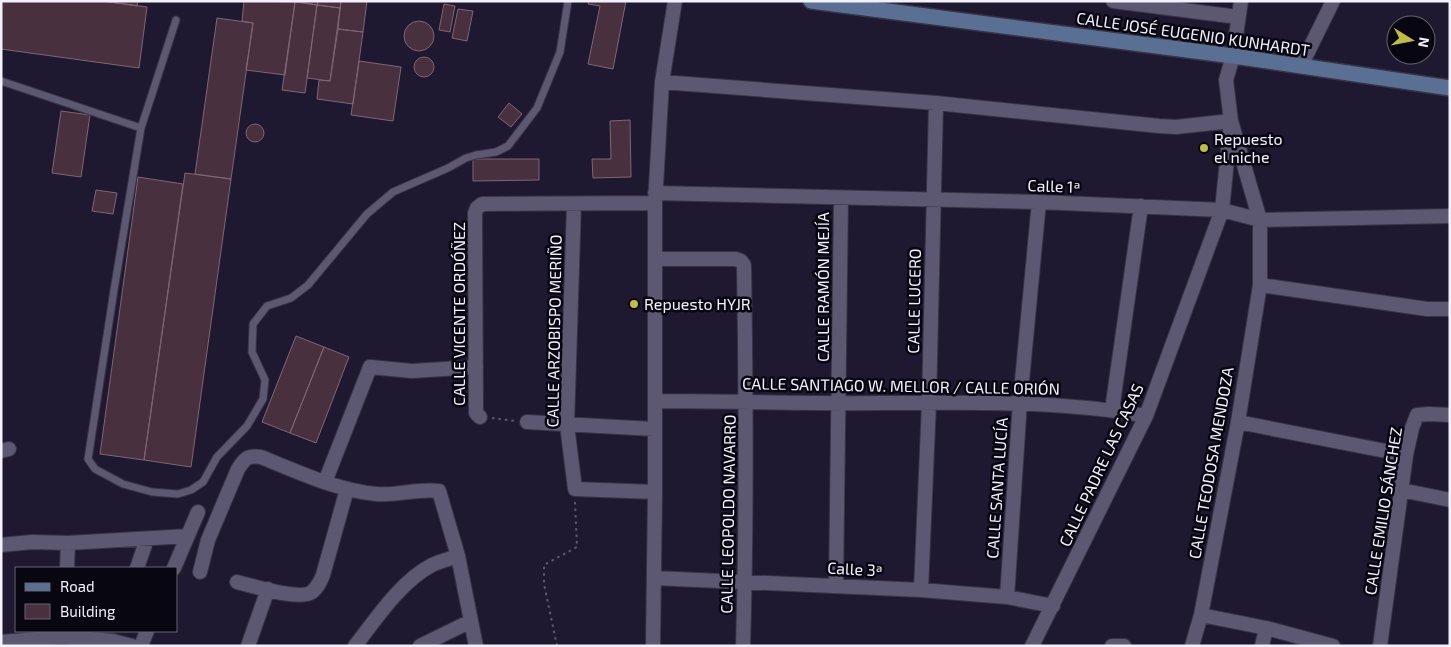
<svg xmlns="http://www.w3.org/2000/svg" width="1451" height="647" font-family="'Exo 2',sans-serif">
	<rect width="100%" height="100%" fill="#1e1930"/>
	<path fill="#48303e" stroke="#816575" d="M1 1H103L147 7 139 68 1 49Z
		M103 1H138L137 6Z
		M244 1 295 2 285 75 246 70 253 23 242 21Z
		M295 1H318L317 5Z
		M318 1H341L340 8 317 5Z
		M341 1H367L363 32 338 29Z
		M589 1H626L613 69 588 64 600 6 588 4Z
		M295 2 317 5 305 93 282 90Z
		M444 4 455 6 450 32 439 30Z
		M317 5 340 8 330 81 307 78Z
		M458 9 473 11 467 41 452 38Z
		M217 18 253 23 231 179 195 174Z
		M404 36a15 15 0 1 1 30 0a15 15 0 1 1-30 0Z
		M338 29 363 32 353 104 317 99 319 80 330 81Z
		M414 67a10 10 0 1 1 20 0a10 10 0 1 1-20 0Z
		M359 61 401 67 393 121 351 115Z
		M509 103 522 114 511 127 498 117Z
		M61 111 90 115 81 177 52 173Z
		M630 120 631 177 593 178 592 159H611L610 121Z
		M246 133a9 9 0 1 1 18 0a9 9 0 1 1-18 0Z
		M473 159H539V180L473 181Z
		M185 173 231 179 191 467 144 460Z
		M138 177 183 184 144 460 100 454Z
		M96 190 117 193 113 214 92 211Z
		M296 336 324 347 290 433 262 422Z
		M324 347 349 357 316 443 290 433Z"/>
	<g fill="none" stroke-linecap="round" stroke-linejoin="round">
		<defs>
			<path id="lane" d="M176 20 141 128 114 290 88 459 95 469 123 484 152 492 178 494 191 490 203 482 217 457 247 426 263 399 265 380 252 352 253 324 267 306 291 298 308 285 367 214 393 192 448 168 466 158 476 155 496 152 508 146 537 108 560 52 568 1
				M1 81 141 128"/>
			<path id="street" d="M1113 1 1238 17
				M1301 66 1333 1
				M662 82 936 103 1159 126 1176 127 1231 121 1260 220V285L1238 422 1201 615 1192 646
				M655 193 1039 202 1222 210 1260 220 1450 216
				M574 204 567 425 575 489 655 492
				M655 259H736L741 261 744 265C746 392 747 519 743 646
				M1260 285 1427 309H1450
				M655 401C731 401 806 404 882 403 970 403 1059 400 1146 416
				M1112 410 1141 206
				M480 417 476 413 475 213 477 208 482 204 655 203
				M527 422 654 429
				M1238 422 1406 455
				M1 451 9 449
				M325 482 370 367 412 371 476 367
				M1401 490 1450 500
				M1 545 32 542 68 543 188 536
				M67 568 68 543
				M137 568 147 539
				M174 568 198 512
				M200 572 208 540 238 469C245 458 248 455 261 457 298 472 336 490 376 494 397 496 418 488 439 491L458 556 476 646
				M654 578 921 590 1007 597 1053 606
				M237 582C253 586 299 601 312 592 318 587 320 582 323 575L347 489
				M836 586 841 198
				M921 590 929 403 936 103
				M1007 597 1020 402 1039 202
				M1201 615 1266 628 1333 646
				M1 642 63 637 113 641 132 646
				M141 646 147 631
				M248 646 268 589
				M355 646C376 619 401 581 432 565 440 561 450 559 458 556
				M420 646 471 621
				M653 646 655 492V203L662 82 675 1
				M1032 646 1146 416 1222 210 1231 121 1226 80 1233 56 1241 1
				M1112 646H1124
				M1262 646 1266 628
				M1380 646 1406 455 1412 428 1417 415 1429 414 1450 415"/>
			<path id="secondary" d="M811 1 1233 56 1450 88"/>
		</defs>
		<use href="#lane" stroke="#383345" stroke-width="9"/>
		<use href="#street" stroke="#383345" stroke-width="16"/>
		<use href="#secondary" stroke="#383345" stroke-width="18"/>
		<path stroke="#5e5a6e" stroke-width="2" stroke-dasharray="2.5 4" stroke-linecap="butt" d="M492 418 515 421
			M557 646 544 584V565L577 547 575 502"/>
		<use href="#lane" stroke="#5c5872" stroke-width="7"/>
		<use href="#street" stroke="#5c5872" stroke-width="14"/>
		<use href="#secondary" stroke="#597094" stroke-width="15"/>
	</g>
	<g fill="#c0be40" stroke="#080610" stroke-width="2">
		<circle cx="1204" cy="148" r="5"/>
		<circle cx="634" cy="304" r="5"/>
	</g>
	<g text-anchor="middle" stroke-width="5" stroke-linejoin="round" paint-order="stroke">
		<g font-size="16" fill="#f3f1fe" stroke="#080610">
			<text transform="translate(1193 34) rotate(8)" y="6">CALLE JOSÉ EUGENIO KUNHARDT</text>
			<text transform="translate(1054 186) rotate(2)" y="6">Calle 1ª</text>
			<text transform="translate(823 287) rotate(-90)" y="6">CALLE RAMÓN MEJÍA</text>
			<text transform="translate(914 301) rotate(-89)" y="6">CALLE LUCERO</text>
			<text transform="translate(459 314) rotate(-90)" y="6">CALLE VICENTE ORDÓÑEZ</text>
			<text transform="translate(554 331) rotate(-89)" y="6">CALLE ARZOBISPO MERIÑO</text>
			<text transform="translate(901 386) rotate(1)" y="6">CALLE SANTIAGO W. MELLOR / CALLE ORIÓN</text>
			<text transform="translate(1211 463) rotate(-80)" y="6">CALLE TEODOSA MENDOZA</text>
			<text transform="translate(1101 465) rotate(-65)" y="6">CALLE PADRE LAS CASAS</text>
			<text transform="translate(997 488) rotate(-86)" y="6">CALLE SANTA LUCÍA</text>
			<text transform="translate(1383 511) rotate(-81)" y="6">CALLE EMILIO SÁNCHEZ</text>
			<text transform="translate(728 514) rotate(-89)" y="6">CALLE LEOPOLDO NAVARRO</text>
			<text transform="translate(855 569) rotate(3)" y="6">Calle 3ª</text>
		</g>
		<g font-size="16" fill="#f3f1fe" stroke="#080610" text-anchor="start">
			<text x="1214" y="145">Repuesto<tspan x="1214" dy="18">el niche</tspan></text>
			<text x="644" y="310">Repuesto HYJR</text>
		</g>
	</g>
	<rect width="1451" height="647" fill="none" stroke="#f3f1fe" stroke-width="5"/>
	<rect x="15" y="567" width="162" height="65" fill="#080610" stroke="#66646f"/>
	<rect x="25" y="583" width="25" height="8" fill="#597094" stroke="#66646f"/>
	<text x="60" y="592" font-size="15" fill="#f3f1fe">Road</text>
	<rect x="25" y="604" width="25" height="15" fill="#48303e" stroke="#66646f"/>
	<text x="60" y="617" font-size="15" fill="#f3f1fe">Building</text>
	<g transform="translate(1411 40) rotate(100)"><circle r="24" fill="#080610" stroke="#66646f"/>
	<path d="M0-4L9 19L0 12L-9 19Z" fill="#c0be40"/>
	<text y="-8" font-size="14" font-weight="bold" text-anchor="middle" fill="#f3f1fe">N</text>
	</g>
</svg>
